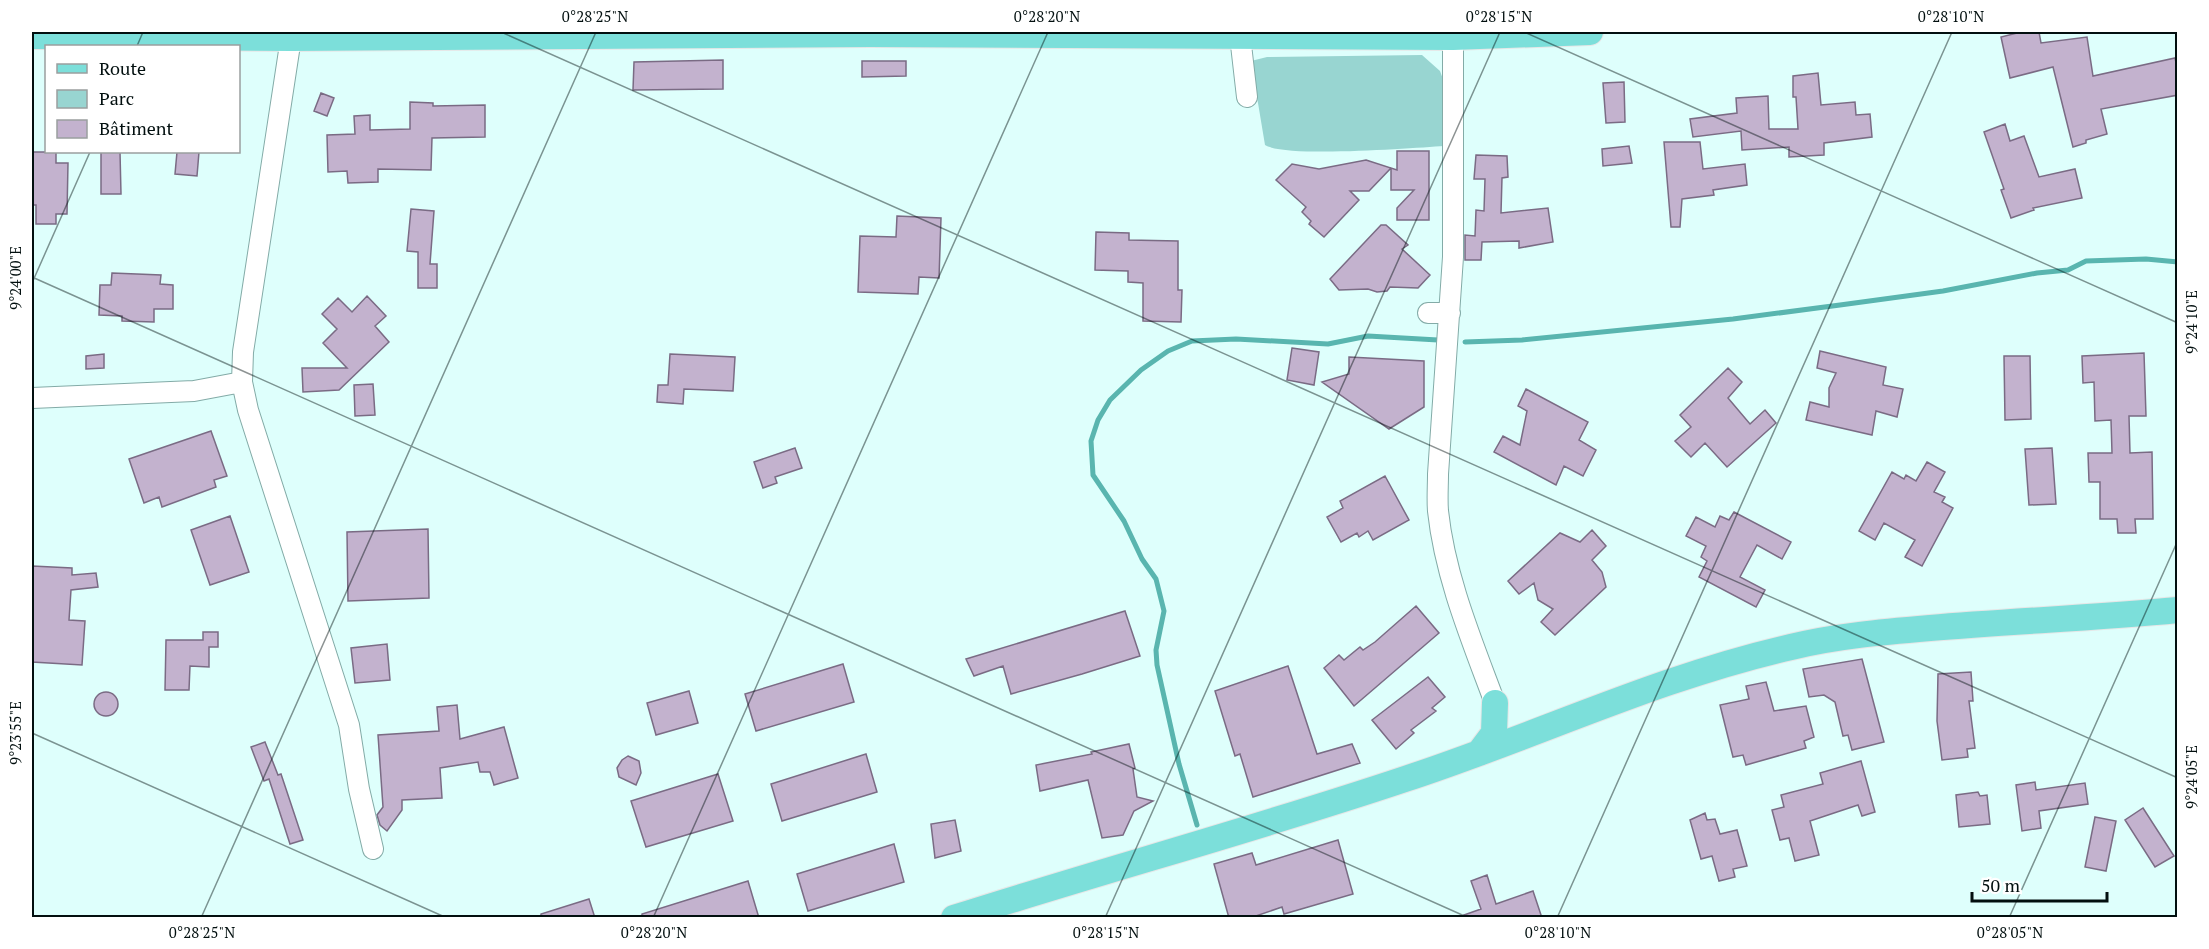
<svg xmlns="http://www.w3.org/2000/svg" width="2209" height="949" font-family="'PT Serif',serif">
	<rect width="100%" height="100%" fill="#defffc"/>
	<path fill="#98d5d1" d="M1422 55 1440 71 1444 82V146C1413 148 1286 158 1265 145L1251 61 1267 57Z"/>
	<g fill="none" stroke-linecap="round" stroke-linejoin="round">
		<path stroke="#59b5af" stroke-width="5" d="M1465 342 1522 340 1733 319 1840 305 1943 291 2037 273 2068 270 2086 261 2146 259 2178 262
			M1197 825 1179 764 1157 665 1156 650 1164 611 1156 579 1142 559 1124 521 1093 475 1091 441 1098 420 1110 400 1141 370 1168 351 1192 341 1236 339 1328 344 1368 336 1438 340"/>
	</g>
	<path fill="#c3b2ce" stroke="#7a6b84" stroke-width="1.5" d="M2021 32H2039L2041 43 2087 37 2093 76 2175 58 2178 71V95L2101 109 2107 134 2086 140V143L2073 147 2053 67 2010 78 2001 37Z
		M723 60V89L633 90 634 62Z
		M862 61H906V76L862 77Z
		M1818 73 1821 105 1855 102 1856 115 1870 114 1872 137 1824 143V155L1789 157V147L1742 150 1741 131 1693 137 1690 119 1737 113 1736 98 1768 96 1769 129H1798L1796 97H1793V76Z
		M1624 82 1625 122 1606 123 1603 83Z
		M321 93 334 98 327 116 314 111Z
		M410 102 433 103V106L485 105V137L432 138 431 170 378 169V182L348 183 347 171 328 172 327 135 355 134 354 116 370 115V130L410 129Z
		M2005 124 2010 141 2024 136 2039 177 2075 169 2082 198 2033 208 2034 210 2011 218 2001 190 2004 189 1984 132Z
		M1664 142H1700L1703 169 1745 164 1747 185 1713 190 1714 195 1682 199 1680 227H1671Z
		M1629 146 1632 163 1603 166 1602 149Z
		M1397 151H1429V220H1397V208L1414 190H1391V168L1397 170Z
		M32 152H56V163H68L67 214H56V224H36V205H32Z
		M101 152H120L121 194H101Z
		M177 152H199L197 176 175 174Z
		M1476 155 1507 156 1508 177 1502 178 1501 213 1548 208 1553 242 1519 248V241L1482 242 1481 260H1465V235L1475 236 1476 210 1484 211 1485 179H1474Z
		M1366 160 1391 168 1369 191H1350L1359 200 1324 237 1309 224 1311 221 1302 212 1306 207 1276 180 1292 164 1319 169Z
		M411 209 434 211 430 264H437V288H418V252L407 251Z
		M897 216 941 218 939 278 919 277 918 294 858 292 860 236 896 237Z
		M1381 225H1386L1408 245 1402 249 1430 275 1418 288 1390 287 1387 291 1377 292 1368 289 1339 290 1330 279Z
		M1096 232 1129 233V240L1178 241V290H1182L1181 322 1143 321V283L1128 282V271L1095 270Z
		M112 273 161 275 160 284 173 285V309H154V322L122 321V316L99 315 100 285H111Z
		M367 296 386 316 375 326 389 342 339 390 303 392 302 368H347L323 343 337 329 322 314 338 298 352 312Z
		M1292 348 1319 352 1314 385 1287 380Z
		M1820 351 1886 367 1883 385 1903 389 1897 417 1876 411 1872 435 1806 420 1810 402 1829 407V388L1836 373 1817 368Z
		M2144 353 2146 416H2129L2130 453 2152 452 2153 519H2135L2136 533H2118L2117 519H2100V482H2089L2088 453H2112L2111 420 2095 421 2094 382 2083 383 2082 356Z
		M104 354V368L86 369V356Z
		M670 354 735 357 733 391 684 389 683 404 657 402 658 385H668Z
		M2004 356H2030L2031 419 2005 420Z
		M1349 357 1424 361V407L1389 429 1322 382 1349 374Z
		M1728 368 1742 382 1728 398 1750 424 1765 410 1776 423 1727 467 1705 443 1691 457 1675 441 1691 427 1680 415Z
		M373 384 375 415 355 416 354 385Z
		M1526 389 1588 422 1579 440 1596 450 1583 476 1564 466 1556 485 1494 452 1503 436 1520 445 1527 411 1518 406Z
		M211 431 227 476 214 480 216 487 162 507 159 497 144 503 129 459Z
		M795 448 802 468 775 477 777 483 763 488 754 462Z
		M2052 448 2056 504 2029 505 2025 449Z
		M1927 462 1945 472 1934 492 1945 497 1942 502 1953 508 1922 566 1905 557 1915 540 1884 523 1875 540 1859 531 1892 472 1904 479 1906 475 1916 481Z
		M1385 476 1409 520 1373 540 1368 531 1359 537 1357 533 1341 542 1327 517 1343 508 1340 501Z
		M1734 512 1791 542 1782 559 1757 545 1740 577 1765 590 1756 607 1699 577 1707 561 1701 557 1706 546 1686 536 1696 517 1715 527 1720 516 1729 520Z
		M230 516 249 572 210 585 191 530Z
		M428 529 429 598 348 601 347 532Z
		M1592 530 1606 546 1592 560 1602 572 1606 587 1555 635 1541 622 1553 609 1538 600 1534 583 1519 594 1508 581 1560 533 1580 542Z
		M32 566 72 568V575L96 573 98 587 71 590 69 620 85 621 82 665 32 662Z
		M1416 606 1439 633 1354 706 1324 668 1339 655 1344 660 1360 647 1363 650 1375 642Z
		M1125 611 1140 656 1082 674 1011 694 1003 666 974 676 966 659Z
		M203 632H218V647H209V667L190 666 189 690H165L166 640H203Z
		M387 644 390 680 355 683 351 648Z
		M1862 659 1884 742 1852 750 1848 735 1843 736 1835 702 1824 695 1809 697 1803 669Z
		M843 664 854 702 756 731 745 694Z
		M1288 666 1317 754 1352 744 1360 763 1253 797 1240 754 1235 756 1215 691Z
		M1971 672 1973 701H1969L1975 748 1967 749 1968 757 1942 760 1937 721 1938 674Z
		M1428 677 1445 697 1432 708 1436 711 1411 730 1414 733 1396 749 1372 720Z
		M1766 682 1774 711 1806 706 1814 737 1804 741 1806 748 1746 765 1743 755 1733 757 1720 705 1749 699 1746 686Z
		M689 691 698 723 656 735 647 703Z
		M94 704a12 12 0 1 1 24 0a12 12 0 1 1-24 0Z
		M457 705 460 739 504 727 518 778 494 785 490 772H480L478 762 440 768 442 798 402 800V810L387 831 380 825 377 815 383 807 378 735 439 731 437 707Z
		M265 742 278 775 281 774 303 840 290 844 269 779 264 781 251 747Z
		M1129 744 1135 768 1133 769 1137 797 1153 801 1134 811 1123 835 1102 838 1088 780 1040 791 1036 765 1092 754 1091 752Z
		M866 754 877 792 782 821 771 784Z
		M628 756 639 761 641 773 636 785 619 777 617 768 622 760Z
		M1861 761 1875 812 1862 816 1858 805 1810 821 1819 855 1795 861 1789 838 1780 840 1772 810 1784 807 1781 795 1823 784 1820 773Z
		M718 774 733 821 646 847 631 801Z
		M2035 782 2036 790 2085 783 2088 804 2039 811 2041 828 2022 831 2016 785Z
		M1978 792 1980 796 1987 795 1990 824 1959 827 1956 795Z
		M2143 808 2174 856 2155 867 2125 820Z
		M1705 813 1707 820 1715 819 1720 834 1737 830 1747 866 1733 869 1735 877 1719 881 1712 856 1701 859 1690 820Z
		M2095 817 2116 821 2106 871 2085 867Z
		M955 820 961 851 935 858 931 824Z
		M1338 840 1353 894 1284 914 1282 907 1250 918H1229L1214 864 1252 853 1256 865Z
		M894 844 904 882 808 911 797 874Z
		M1487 875 1496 904 1533 891 1542 918H1465L1464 915 1481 909 1471 881Z
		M748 881 759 918H642V914Z
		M589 899 595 918H541V914Z"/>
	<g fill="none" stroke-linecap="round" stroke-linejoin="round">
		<defs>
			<path id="minor" d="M1240 36 1247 97
				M1453 37V257L1438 474C1438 486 1437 499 1438 511 1445 577 1472 641 1495 703
				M291 38 243 352 242 382 248 410 349 725 359 789 373 849
				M1428 313H1450
				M32 398 194 391 242 382"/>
			<path id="major" d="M32 36 291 38 870 34 1453 37 1590 32
				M1479 753 1494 733 1495 703
				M954 918C1104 870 1256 829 1405 779 1534 737 1658 677 1791 647 1836 636 1883 632 1930 628 2012 621 2095 618 2178 610"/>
		</defs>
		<use href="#minor" stroke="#83aba7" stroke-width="22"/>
		<use href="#major" stroke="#e6e7e7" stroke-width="28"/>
		<use href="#minor" stroke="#fff" stroke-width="20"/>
		<use href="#major" stroke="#7cdfda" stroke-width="26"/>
	</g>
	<path fill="none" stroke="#020f0f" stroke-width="1.5" stroke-opacity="0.45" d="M501 32 2178 778M1524 32 2178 323M137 46 143 32M32 277 1469 918M32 283 90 152M32 733 447 918M201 918 596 32M653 918 1048 32M1105 918 1500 32M1557 918 1952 32M2009 918 2178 540"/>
	<rect width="2209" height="949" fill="none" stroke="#ffffff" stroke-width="66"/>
	<rect x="45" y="45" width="195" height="108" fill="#ffffff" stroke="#9a9f9f" stroke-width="1.5"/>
	<rect x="57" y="64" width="30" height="9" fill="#7cdfda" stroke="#9a9f9f" stroke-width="1.5"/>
	<text x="99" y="75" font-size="18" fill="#020f0f">Route</text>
	<rect x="57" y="90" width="30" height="18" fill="#98d5d1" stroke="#9a9f9f" stroke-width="1.5"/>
	<text x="99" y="105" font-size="18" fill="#020f0f">Parc</text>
	<rect x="57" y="120" width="30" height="18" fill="#c3b2ce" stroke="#9a9f9f" stroke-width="1.5"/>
	<text x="99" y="135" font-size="18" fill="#020f0f">Bâtiment</text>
	<path d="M1972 892v9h135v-9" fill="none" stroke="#020f0f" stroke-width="3"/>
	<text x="1981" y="892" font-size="18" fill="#020f0f" stroke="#ffffff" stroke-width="4.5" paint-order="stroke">50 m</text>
	<rect x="33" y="33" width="2143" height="883" fill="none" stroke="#020f0f" stroke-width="2"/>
	<g font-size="15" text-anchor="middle" fill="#020f0f">
		<text x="595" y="22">0°28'25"N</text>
		<text x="1047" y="22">0°28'20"N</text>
		<text x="1499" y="22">0°28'15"N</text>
		<text x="1951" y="22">0°28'10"N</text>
		<text transform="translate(16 278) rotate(-90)" y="5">9°24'00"E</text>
		<text transform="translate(2192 322) rotate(-90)" y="5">9°24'10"E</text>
		<text transform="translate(16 733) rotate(-90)" y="5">9°23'55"E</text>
		<text transform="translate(2192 777) rotate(-90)" y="5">9°24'05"E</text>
		<text x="202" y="938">0°28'25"N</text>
		<text x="654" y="938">0°28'20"N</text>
		<text x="1106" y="938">0°28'15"N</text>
		<text x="1558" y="938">0°28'10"N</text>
		<text x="2010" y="938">0°28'05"N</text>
	</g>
</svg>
